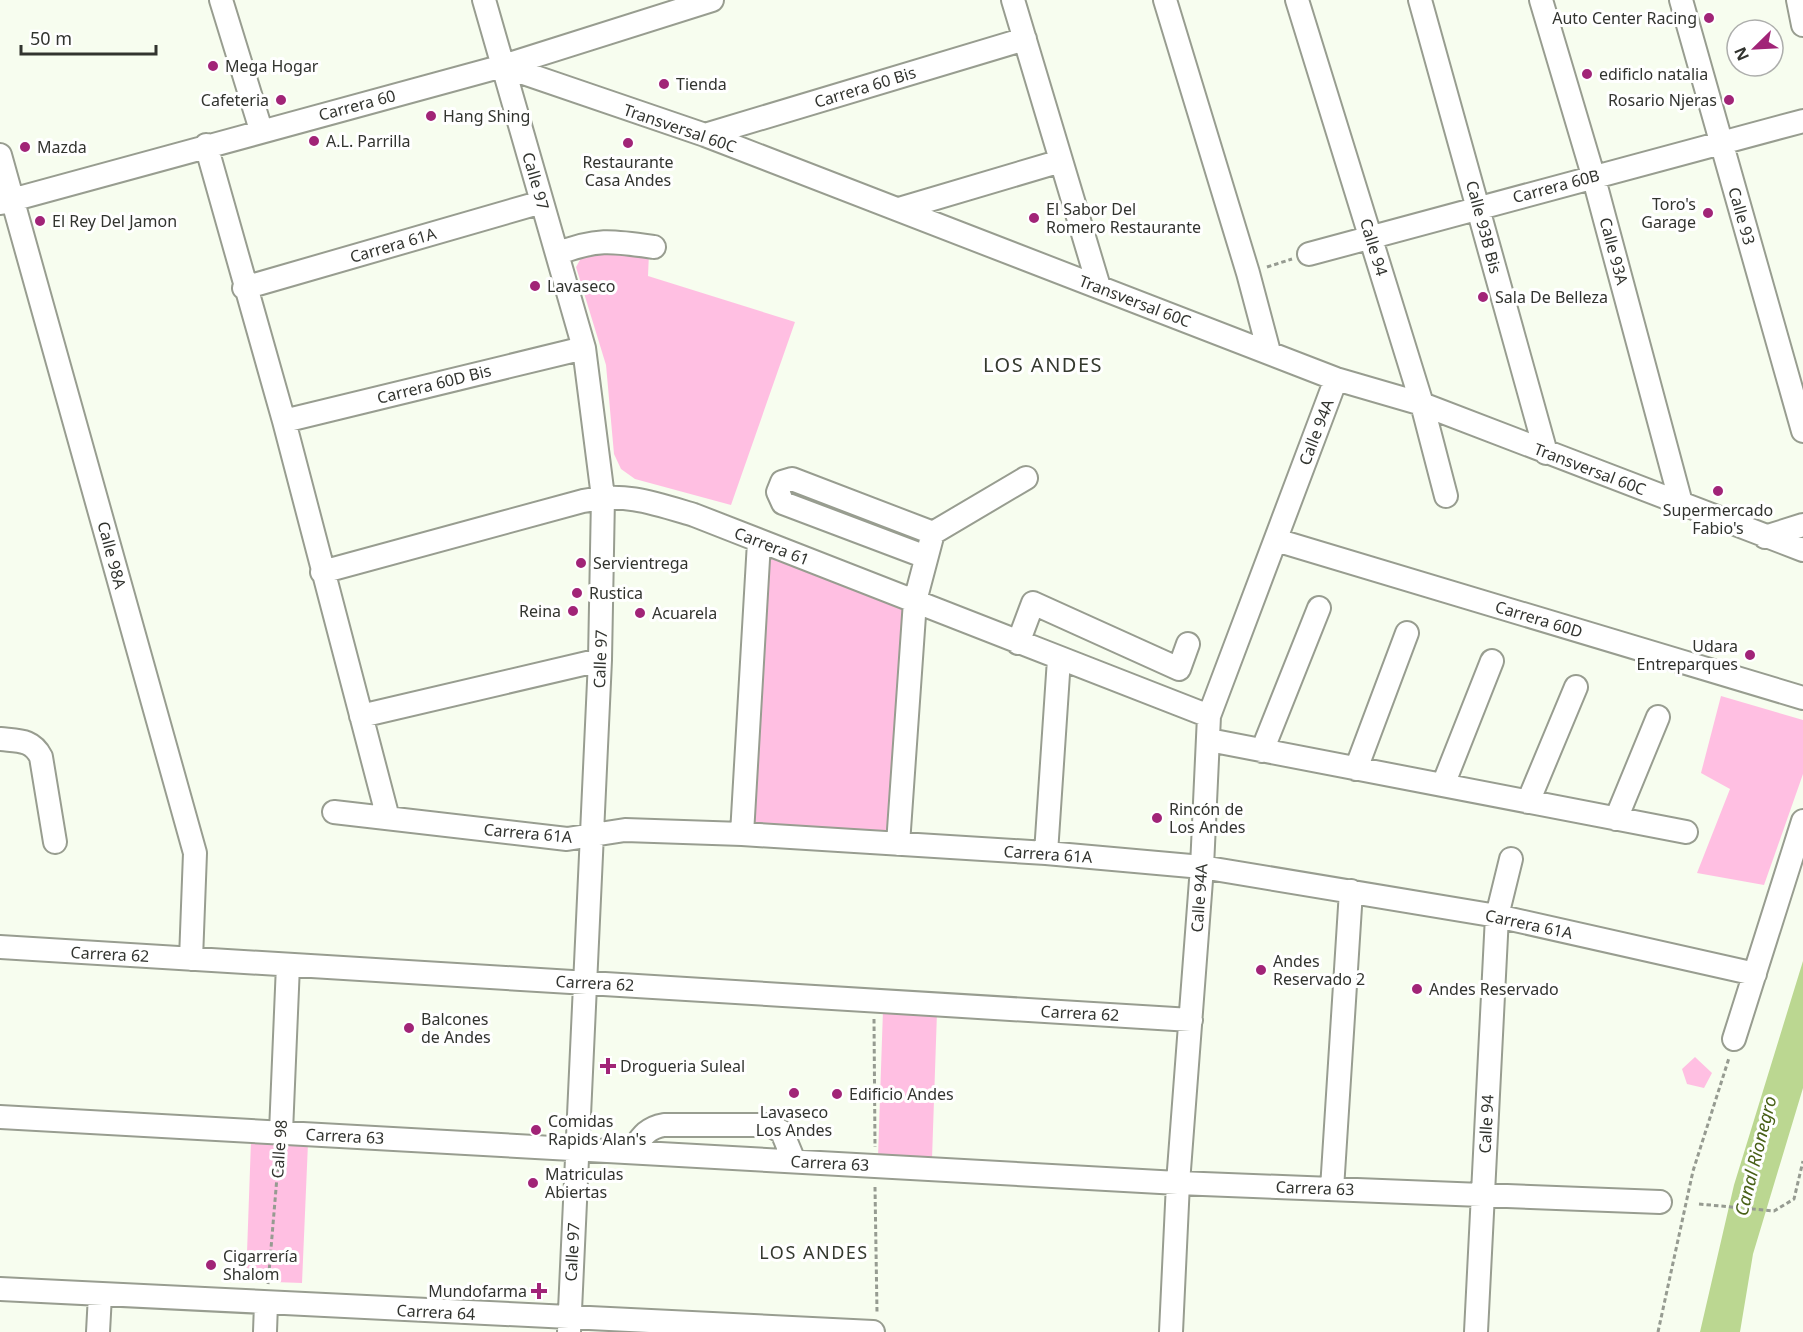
<svg xmlns="http://www.w3.org/2000/svg" width="1803" height="1332" font-family="'Noto Sans',sans-serif">
	<rect width="100%" height="100%" fill="#f7fdef"/>
	<path fill="#ffbfe2" d="M585 251 649 253 648 276 795 322 731 505 635 479 621 469 614 454 606 365 576 267Z
		M768 556 903 600 891 836 754 824Z
		M1721 696 1803 720V774L1764 885 1697 873 1730 789 1701 773Z
		M883 1010 937 1012 932 1159 878 1157Z
		M1695 1057 1712 1073 1704 1088 1687 1084 1682 1069Z
		M251 1141 308 1143 302 1283 246 1281Z"/>
	<path fill="#bbd791" d="M1803 961V1088L1753 1254 1740 1332H1700L1734 1185Z"/>
	<g fill="none" stroke-linecap="round" stroke-linejoin="round">
		<defs>
			<path id="minor" d="M221 0 261 130
				M484 0 584 348 603 497 600 660 569 1332
				M1013 0 1099 287
				M1165 0 1248 273 1269 352
				M1297 0 1422 404 1446 496
				M1420 0 1546 453
				M1541 0 1593 175 1681 503
				M1681 0 1803 431
				M1798 0 1803 25
				M503 66 705 135 1336 379 1422 404 1803 550
				M705 135 1025 39
				M206 145 284 421 388 818
				M0 155 195 853 191 959
				M1 203 503 66 712 0
				M899 209 1061 161
				M557 254C596 238 613 241 654 247
				M1309 254 1803 121
				M244 288 542 202
				M284 421 584 348
				M1765 537 1803 525
				M1276 540 1803 698
				M926 557 783 503 778 492 782 482 792 479 933 533
				M322 572 583 501C625 492 654 503 694 515L1209 716
				M1018 643 1033 603 1179 669 1188 644
				M361 716 600 660
				M0 739C18 741 32 739 41 757L55 842
				M1209 740 1686 832
				M1262 751 1319 608
				M1356 769 1407 633
				M1443 785 1492 661
				M1528 802 1576 687
				M334 812 567 839 625 830 742 834 1046 853 1202 867 1497 916 1755 974
				M1616 819 1658 717
				M742 834 759 542
				M898 844 915 601 933 533 1026 478
				M1046 853 1059 659
				M0 947 1191 1020
				M1734 1039 1803 821
				M0 1117 1178 1183 1660 1202
				M281 1132 288 965
				M631 1152C641 1138 646 1128 664 1125H770L782 1132 794 1161
				M1332 1189 1351 891
				M0 1289 873 1332
				M98 1332 100 1295
				M265 1332 266 1303
				M1171 1332 1178 1183 1202 867 1209 716 1336 379
				M1476 1332 1497 916 1511 859"/>
		</defs>
		<use href="#minor" stroke="#989d90" stroke-width="26"/>
		<path stroke="#969b91" stroke-width="3" stroke-dasharray="4.5 3" stroke-linecap="butt" d="M1267 267 1292 259
			M874 1019 875 1147
			M875 1187 877 1312
			M1699 1204 1774 1211 1794 1199 1803 1161
			M268 1284 279 1153
			M1658 1332 1693 1171 1729 1058"/>
		<use href="#minor" stroke="#fff" stroke-width="22"/>
	</g>
	<g fill="#a12477" stroke="#fff" stroke-width="2">
		<circle cx="1709" cy="18" r="6"/>
		<circle cx="213" cy="66" r="6"/>
		<circle cx="1587" cy="74" r="6"/>
		<circle cx="664" cy="84" r="6"/>
		<circle cx="281" cy="100" r="6"/>
		<circle cx="1729" cy="100" r="6"/>
		<circle cx="431" cy="116" r="6"/>
		<circle cx="314" cy="141" r="6"/>
		<circle cx="628" cy="143" r="6"/>
		<circle cx="25" cy="147" r="6"/>
		<circle cx="1708" cy="213" r="6"/>
		<circle cx="1034" cy="218" r="6"/>
		<circle cx="40" cy="221" r="6"/>
		<circle cx="535" cy="286" r="6"/>
		<circle cx="1483" cy="297" r="6"/>
		<circle cx="1718" cy="491" r="6"/>
		<circle cx="581" cy="563" r="6"/>
		<circle cx="577" cy="593" r="6"/>
		<circle cx="573" cy="611" r="6"/>
		<circle cx="640" cy="613" r="6"/>
		<circle cx="1750" cy="655" r="6"/>
		<circle cx="1157" cy="818" r="6"/>
		<circle cx="1261" cy="970" r="6"/>
		<circle cx="1417" cy="989" r="6"/>
		<circle cx="409" cy="1028" r="6"/>
		<path d="M605 1057h6v6h6v6h-6v6h-6v-6h-6v-6h6z"/>
		<circle cx="794" cy="1093" r="6"/>
		<circle cx="837" cy="1094" r="6"/>
		<circle cx="536" cy="1130" r="6"/>
		<circle cx="533" cy="1183" r="6"/>
		<circle cx="211" cy="1265" r="6"/>
		<path d="M536 1282h6v6h6v6h-6v6h-6v-6h-6v-6h6z"/>
	</g>
	<g text-anchor="middle" stroke-width="6" stroke-linejoin="round" paint-order="stroke">
		<g font-size="16" fill="#32342f" stroke="#fff" text-anchor="start">
			<text x="1697" y="24" text-anchor="end">Auto Center Racing</text>
			<text x="225" y="72">Mega Hogar</text>
			<text x="1599" y="80">edificlo natalia</text>
			<text x="676" y="90">Tienda</text>
			<text x="269" y="106" text-anchor="end">Cafeteria</text>
			<text x="1717" y="106" text-anchor="end">Rosario Njeras</text>
			<text x="443" y="122">Hang Shing</text>
			<text x="326" y="147">A.L. Parrilla</text>
			<text x="37" y="153">Mazda</text>
			<text x="628" y="168" text-anchor="middle">Restaurante<tspan x="628" dy="18">Casa Andes</tspan></text>
			<text x="1696" y="210" text-anchor="end">Toro's<tspan x="1696" dy="18">Garage</tspan></text>
			<text x="1046" y="215">El Sabor Del<tspan x="1046" dy="18">Romero Restaurante</tspan></text>
			<text x="52" y="227">El Rey Del Jamon</text>
			<text x="547" y="292">Lavaseco</text>
			<text x="1495" y="303">Sala De Belleza</text>
			<text x="1718" y="516" text-anchor="middle">Supermercado<tspan x="1718" dy="18">Fabio's</tspan></text>
			<text x="593" y="569">Servientrega</text>
			<text x="589" y="599">Rustica</text>
			<text x="561" y="617" text-anchor="end">Reina</text>
			<text x="652" y="619">Acuarela</text>
			<text x="1738" y="652" text-anchor="end">Udara<tspan x="1738" dy="18">Entreparques</tspan></text>
			<text x="1169" y="815">Rincón de<tspan x="1169" dy="18">Los Andes</tspan></text>
			<text x="1273" y="967">Andes<tspan x="1273" dy="18">Reservado 2</tspan></text>
			<text x="1429" y="995">Andes Reservado</text>
			<text x="421" y="1025">Balcones<tspan x="421" dy="18">de Andes</tspan></text>
			<text x="620" y="1072">Drogueria Suleal</text>
			<text x="849" y="1100">Edificio Andes</text>
			<text x="794" y="1118" text-anchor="middle">Lavaseco<tspan x="794" dy="18">Los Andes</tspan></text>
			<text x="548" y="1127">Comidas<tspan x="548" dy="18">Rapids Alan's</tspan></text>
			<text x="545" y="1180">Matriculas<tspan x="545" dy="18">Abiertas</tspan></text>
			<text x="223" y="1262">Cigarrería<tspan x="223" dy="18">Shalom</tspan></text>
			<text x="527" y="1297" text-anchor="end">Mundofarma</text>
		</g>
		<g font-size="16" fill="#32342f" stroke="#fff">
			<text transform="translate(865 87) rotate(-17)" y="6">Carrera 60 Bis</text>
			<text transform="translate(357 105) rotate(-15)" y="6">Carrera 60</text>
			<text transform="translate(680 128) rotate(19)" y="6">Transversal 60C</text>
			<text transform="translate(536 181) rotate(74)" y="6">Calle 97</text>
			<text transform="translate(1556 186) rotate(-15)" y="6">Carrera 60B</text>
			<text transform="translate(1742 216) rotate(74)" y="6">Calle 93</text>
			<text transform="translate(1484 227) rotate(75)" y="6">Calle 93B Bis</text>
			<text transform="translate(393 245) rotate(-16)" y="6">Carrera 61A</text>
			<text transform="translate(1374 247) rotate(73)" y="6">Calle 94</text>
			<text transform="translate(1614 251) rotate(75)" y="6">Calle 93A</text>
			<text transform="translate(1135 301) rotate(21)" y="6">Transversal 60C</text>
			<text transform="translate(434 384) rotate(-14)" y="6">Carrera 60D Bis</text>
			<text transform="translate(1316 432) rotate(-69)" y="6">Calle 94A</text>
			<text transform="translate(1590 469) rotate(21)" y="6">Transversal 60C</text>
			<text transform="translate(772 546) rotate(21)" y="6">Carrera 61</text>
			<text transform="translate(112 555) rotate(75)" y="6">Calle 98A</text>
			<text transform="translate(1539 619) rotate(17)" y="6">Carrera 60D</text>
			<text transform="translate(600 659) rotate(-88)" y="6">Calle 97</text>
			<text transform="translate(528 833) rotate(5)" y="6">Carrera 61A</text>
			<text transform="translate(1048 854) rotate(4)" y="6">Carrera 61A</text>
			<text transform="translate(1199 898) rotate(-86)" y="6">Calle 94A</text>
			<text transform="translate(1529 924) rotate(12)" y="6">Carrera 61A</text>
			<text transform="translate(110 954) rotate(3)" y="6">Carrera 62</text>
			<text transform="translate(595 983) rotate(3)" y="6">Carrera 62</text>
			<text transform="translate(1080 1013) rotate(3)" y="6">Carrera 62</text>
			<text transform="translate(1486 1124) rotate(-87)" y="6">Calle 94</text>
			<text transform="translate(345 1136) rotate(3)" y="6">Carrera 63</text>
			<text transform="translate(279 1149) rotate(-86)" y="6">Calle 98</text>
			<text transform="translate(830 1163) rotate(3)" y="6">Carrera 63</text>
			<text transform="translate(1315 1188) rotate(2)" y="6">Carrera 63</text>
			<text transform="translate(572 1252) rotate(-87)" y="6">Calle 97</text>
			<text transform="translate(436 1312) rotate(3)" y="6">Carrera 64</text>
		</g>
		<g font-size="18" font-style="italic" fill="#496118" stroke="#fff">
			<text transform="translate(1756 1156) rotate(-76)" y="6">Canal Rionegro</text>
		</g>
		<g font-size="18" letter-spacing="1.5" fill="#34392e" stroke="#fff">
			<text x="814" y="1259">LOS ANDES</text>
		</g>
		<g font-size="20" letter-spacing="1.5" fill="#34392e" stroke="#fff">
			<text x="1043" y="372">LOS ANDES</text>
		</g>
	</g>
	<g transform="translate(1755 48) rotate(246)"><circle r="28" fill="#ffffff" stroke="#adaeac" stroke-width="1.5"/>
	<path d="M0-4.5L10 22L0 15L-10 22Z" fill="#a12477"/>
	<text y="-9" font-size="16" font-weight="bold" text-anchor="middle" fill="#32342f">N</text>
	</g>
	<path d="M21 45v9h135v-9" fill="none" stroke="#32342f" stroke-width="3"/>
	<text x="30" y="45" font-size="18" fill="#32342f" stroke="#ffffff" stroke-width="4.5" paint-order="stroke">50 m</text>
</svg>
